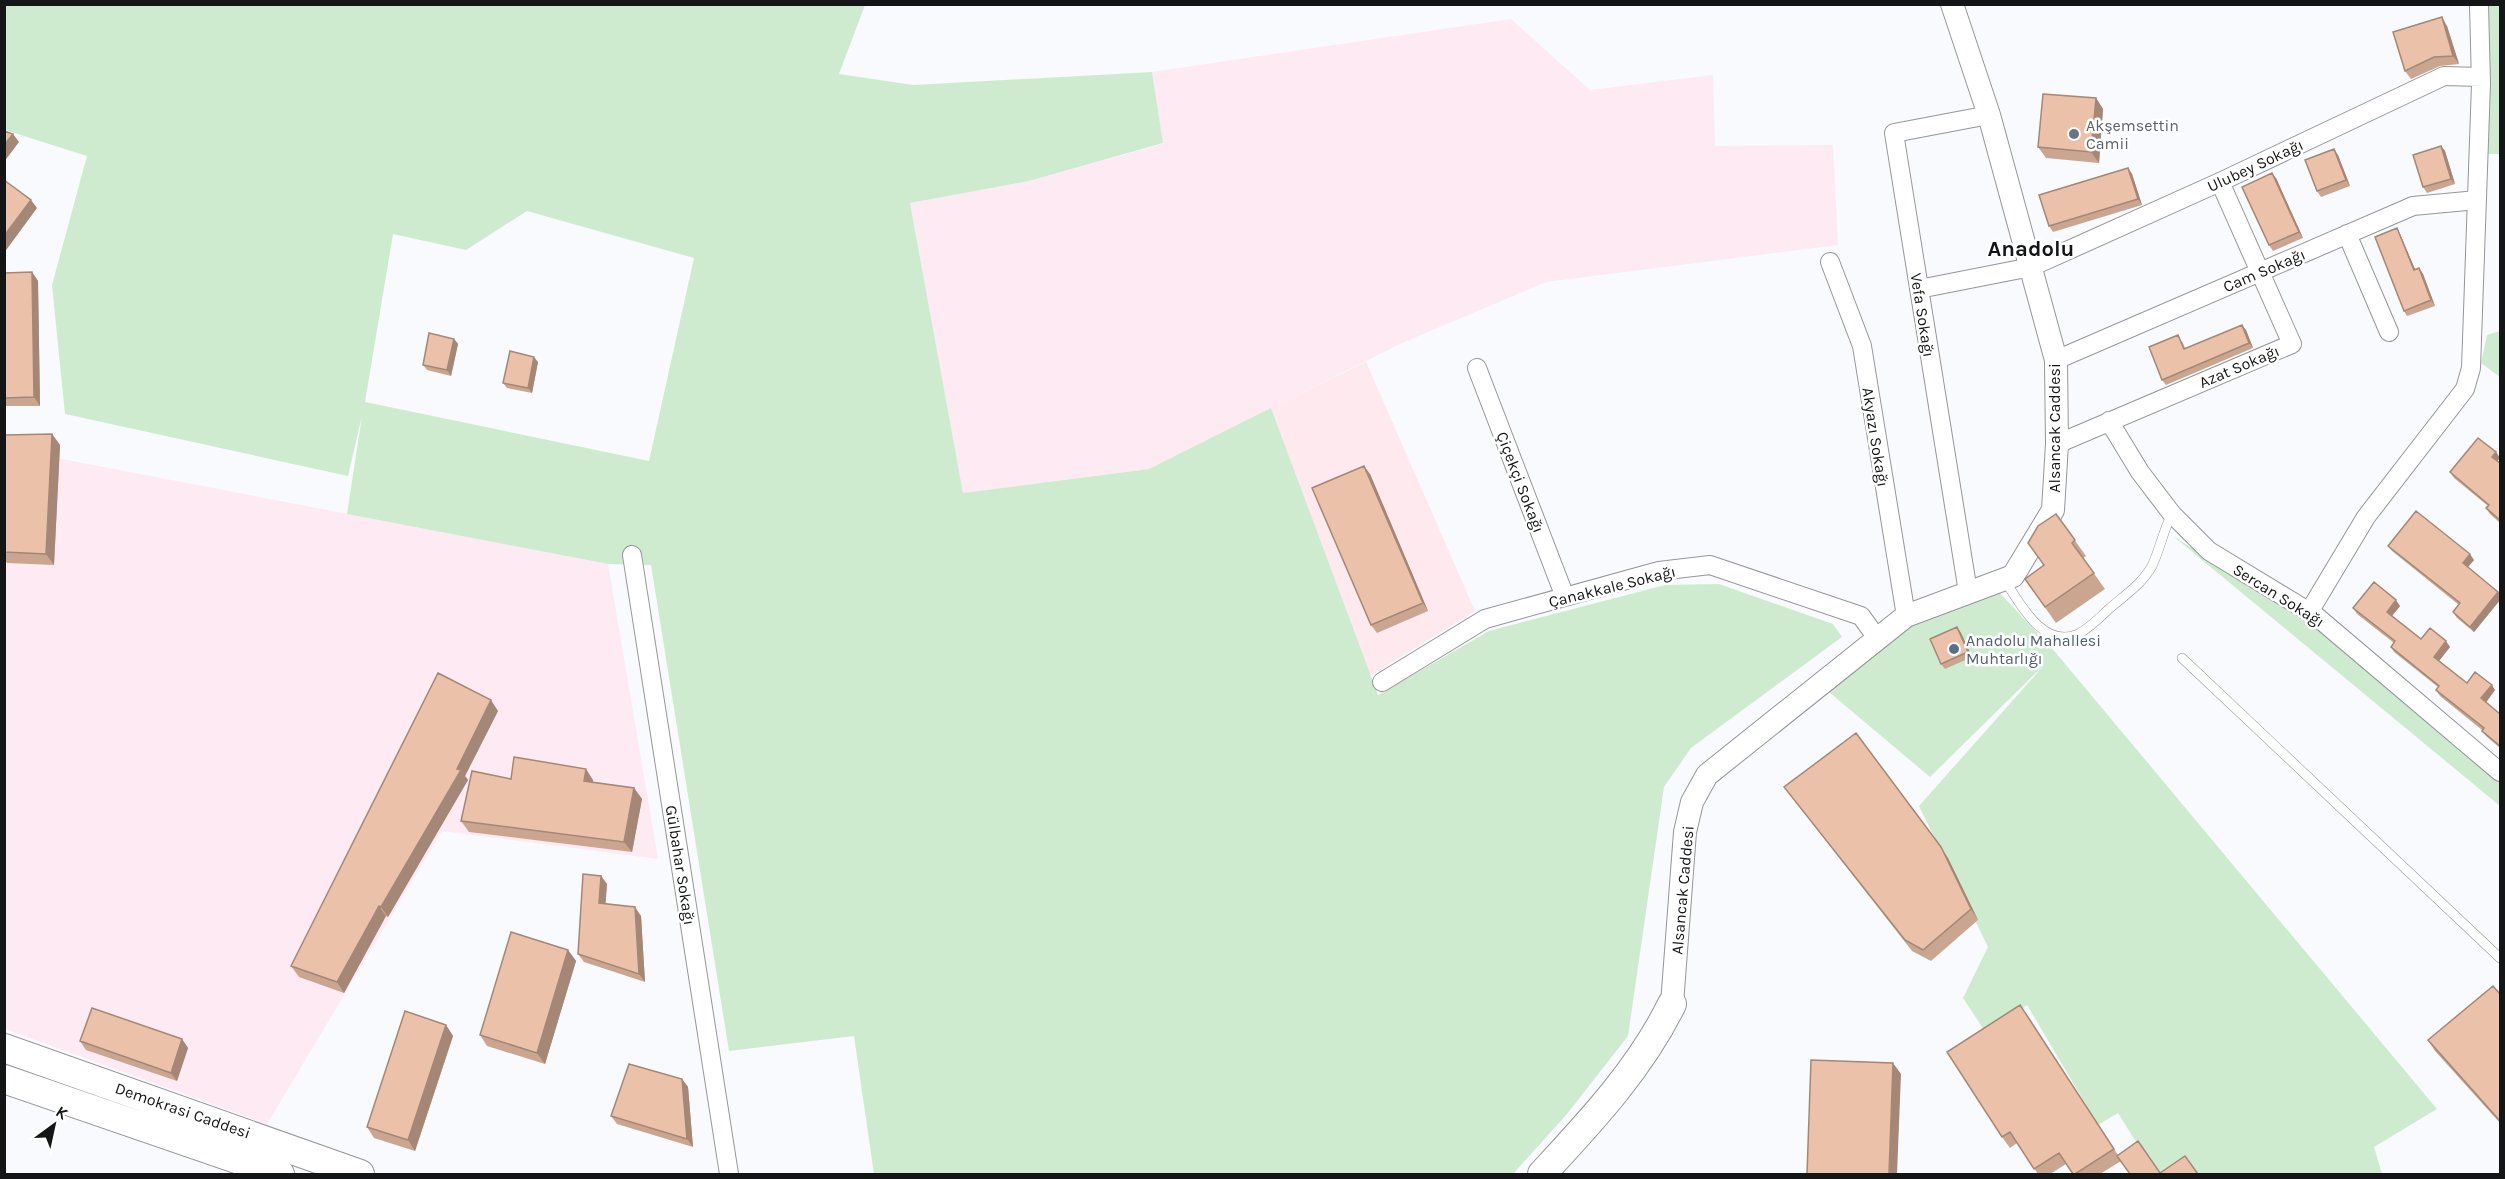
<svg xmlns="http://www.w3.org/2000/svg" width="2505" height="1179" font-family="Karla,sans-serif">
	<rect width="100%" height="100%" fill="#f8fafe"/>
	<path fill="#fdeaf3" d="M1511 19 1590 90 1713 75 1715 146 1833 145 1838 245 1546 282 1402 343 1149 469 963 493 910 203 1029 181 1163 144 1152 72Z
		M4 442 40 449 41 455 608 564 658 859 442 831 267 1124 5 1029Z"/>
	<path fill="#fee9ef" d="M1366 362 1475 611 1370 676 1271 408Z"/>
	<path fill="#ceebd0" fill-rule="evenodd" d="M4 5H865L839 74 913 85 1152 72 1163 143 1029 181 910 203 963 493 1149 469 1271 408 1378 695 1489 631 1665 585 1719 584 1833 624 1842 637 1691 748 1664 787 1628 1036 1567 1114 1513 1174H874L854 1036 729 1051 651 565 608 564 347 514 362 416 348 476 65 414 52 285 87 156 5 130ZM527 211 694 258 649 461 365 402 393 234 466 250Z
		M2489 5H2500V154H2488Z
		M2500 331V377L2481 363 2487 335Z
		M2173 536 2308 622 2500 782V806Z
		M1999 592 2056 653 2437 1109 2374 1147 2382 1174H2198L2191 1164 2166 1174H2156L2118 1113 2098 1125 2027 1005 1988 1036 1963 998 1988 947 1919 806 2046 663 1930 777 1823 687 1913 624Z"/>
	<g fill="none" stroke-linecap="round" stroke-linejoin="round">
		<defs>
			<path id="service" d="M2004 579C2019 602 2043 650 2078 634 2090 628 2100 617 2110 608 2125 595 2142 584 2152 566 2160 549 2163 531 2172 514
				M2182 658 2500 958"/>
			<path id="minor" d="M2347 234 2389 332
				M1830 262 1862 346 1906 616
				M1919 289 2031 267 2220 182 2444 76 2481 77
				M2056 360 2413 206 2477 200
				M1477 368 1565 597
				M2109 421 2140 472 2172 514 2209 551 2316 616 2500 772
				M2057 444 2292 344 2220 182
				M632 555 729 1174
				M1968 592 1894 133 1989 115
				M2309 612 2366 517 2465 389 2471 368 2481 84 2479 4
				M1382 682 1485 619 1659 571 1710 565 1861 616 1877 638"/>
			<path id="tertiary" d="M1672 1004 1685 832 1692 802 1707 775 1906 616 2013 576 2053 510 2057 444 2056 360 1989 115 1952 4"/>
			<path id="primary" d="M4 1048 360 1174
				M4 1079 280 1174
				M1542 1174C1591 1121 1640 1069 1672 1004"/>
		</defs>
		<use href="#service" stroke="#95969a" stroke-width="10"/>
		<use href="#minor" stroke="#95969a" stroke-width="20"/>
		<use href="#tertiary" stroke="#95969a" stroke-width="24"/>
		<use href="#primary" stroke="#95969a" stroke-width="30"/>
		<use href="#service" stroke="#fff" stroke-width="9"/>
		<use href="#minor" stroke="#fff" stroke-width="18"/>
		<use href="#tertiary" stroke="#fff" stroke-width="22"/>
		<use href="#primary" stroke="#fff" stroke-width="28"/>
	</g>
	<path fill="#caa691" d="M2447 26 2459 64 2440 66 2411 79 2405 71Z
		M2096 98 2103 109 2099 163 2046 158 2038 147Z
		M2441 146 2445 151 2455 184 2427 193 2423 187Z
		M2338 155 2350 186 2321 197 2317 191Z
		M2128 168 2132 174 2142 205 2053 232 2049 226Z
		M2276 178 2303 238 2273 251 2269 245Z
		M2400 234 2415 270 2419 268 2423 274 2435 306 2407 316 2404 311Z
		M32 272 38 281 40 406H4V273Z
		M2246 330 2253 348 2166 385 2162 380 2182 341 2185 348Z
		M454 339 458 344 451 376 427 370 423 365Z
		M538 362 532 393 507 388 503 383Z
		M52 434 60 445 54 565 7 563 4 559V448Z
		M2496 452 2500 458 2497 461 2500 463V523L2490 514 2486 508 2488 506 2454 478 2450 472Z
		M1370 474 1428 611 1377 633 1371 625Z
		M2056 514 2086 556 2083 558 2105 589 2056 623 2025 579 2044 565Z
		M2388 546 2474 560 2468 567 2498 592 2500 595V600L2474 632 2457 618 2453 612 2459 605 2392 551Z
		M2400 606 2392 616 2421 639 2450 647 2439 661 2467 683 2495 690 2486 702 2500 714V748L2486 736 2482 731V730L2440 696 2436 690 2438 687 2394 652 2391 647 2394 643 2357 614 2353 608Z
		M1957 627 1961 633 1972 657 1945 669 1941 664Z
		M498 711 465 776 468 780 388 917 386 916 344 993 299 977 291 966Z
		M511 779 593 780V782L634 788 642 799 632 852 469 832 461 821Z
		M1784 787 1948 858 1978 920 1931 961 1912 951Z
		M601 876 607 884 605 904 641 916 645 982 584 962 578 954Z
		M568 950 576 961 545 1064 487 1046 480 1035Z
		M2500 994V1123L2435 1051 2428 1040Z
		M2028 1016 2118 1155 2160 1173 2198 1174H2130L2121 1161 2100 1174H2073L2066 1164 2050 1174H2038L2017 1143 2010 1148 2002 1137Z
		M446 1025 453 1036 415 1151 374 1138 367 1127Z
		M182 1039 188 1048 177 1081 86 1050 80 1041Z
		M682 1079 688 1087 693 1147 617 1124 611 1116Z"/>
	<path fill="#a48776" d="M2442 17 2447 26 2459 64 2453 56Z
		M2096 98 2103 109 2099 163 2091 152Z
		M13 134 19 142 4 162V145Z
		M2441 146 2445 151 2455 184 2451 179Z
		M2334 149 2338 155 2350 186 2346 180Z
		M2128 168 2132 174 2142 205 2138 199Z
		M2272 173 2276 178 2303 238 2299 232Z
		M31 200 37 208 4 253V236Z
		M2397 228 2400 234 2418 276 2414 270Z
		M2419 268 2423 274 2435 306 2431 300Z
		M32 272 38 281 40 406 34 397Z
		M2242 325 2246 330 2253 348 2249 343Z
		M454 339 458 344 451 376 447 370Z
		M534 357 538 362 532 393 528 388Z
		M52 434 60 445 54 565 46 554Z
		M2496 452 2500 458 2496 462 2492 457Z
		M1364 466 1370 474 1428 611 1423 603Z
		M2470 554 2474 560 2467 568 2463 563Z
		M2498 592 2500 595V600L2474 632 2470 627Z
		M2396 600 2400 606 2391 617 2387 612Z
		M1957 627 1961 633 1972 657 1968 652Z
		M2446 641 2450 647 2438 662 2434 657Z
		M2492 685 2495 690 2485 704 2481 698Z
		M491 700 498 711 465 776 468 780 388 917 381 907 457 769Z
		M586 769 593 780 592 792 584 781Z
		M634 788 642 799 632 852 624 842Z
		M1941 847 1948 858 1978 920 1971 909Z
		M601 876 607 884 605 912 599 903Z
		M379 906 386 916 344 993 337 982Z
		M635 907 641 916 645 982 639 974Z
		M568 950 576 961 545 1064 537 1053Z
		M446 1025 453 1036 415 1151 408 1140Z
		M182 1039 188 1048 177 1081 171 1073Z
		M1893 1063 1901 1074 1897 1174H1889Z
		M682 1079 688 1087 693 1147 687 1139Z"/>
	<path fill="#ebc1a9" stroke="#a48776" stroke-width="1.5" d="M2442 17 2453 56 2434 57 2405 71 2393 32Z
		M2043 94 2096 98 2091 152 2038 147Z
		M4 131 13 134 4 145Z
		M2441 146 2451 179 2423 187 2413 155Z
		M2334 149 2346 180 2317 191 2305 160Z
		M2128 168 2138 199 2049 226 2039 195Z
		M2272 173 2299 232 2269 245 2242 187Z
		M4 180 31 200 4 236Z
		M2397 228 2414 270 2419 268 2431 300 2404 311 2375 237Z
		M32 272 34 397 4 398V273Z
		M2242 325 2249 343 2162 380 2149 347 2178 335 2184 349Z
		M429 333 454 339 447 370 423 365Z
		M510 351 534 357 528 388 503 383Z
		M52 434 46 554 4 552 5 435Z
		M2478 438 2496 452 2492 457 2500 463V520L2486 508 2489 505 2450 472Z
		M1364 466 1423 603 1371 625 1312 488Z
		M2416 511 2470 554 2463 563 2498 592 2470 627 2453 612 2460 603 2388 546Z
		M2056 514 2075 540 2072 543 2094 573 2045 607 2025 579 2044 565 2028 543 2038 526Z
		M2374 582 2396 600 2387 612 2421 639 2430 628 2446 641 2434 657 2467 683 2475 672 2492 685 2481 698 2500 714V746L2482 731 2484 728 2436 690 2439 686 2391 647 2395 641 2353 608Z
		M1957 627 1968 652 1941 664 1930 639Z
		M438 673 491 700 457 769 461 770 381 907 379 906 337 982 291 966Z
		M1856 733 1941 847 1971 909 1923 950 1905 940 1784 787Z
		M514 757 586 769 584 781 634 788 624 842 461 821 472 771 511 779Z
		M583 874 601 876 599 903 635 907 639 974 578 954Z
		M511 932 568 950 537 1053 480 1035Z
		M2493 986 2500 994V1121L2428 1040Z
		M2020 1005 2114 1149 2075 1174H2073L2059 1153 2034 1169 2010 1132 2002 1137 1947 1052Z
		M92 1008 182 1039 171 1073 80 1041Z
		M405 1011 446 1025 408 1140 367 1127Z
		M1811 1060 1893 1063 1889 1174H1807Z
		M629 1064 682 1079 687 1139 611 1116Z
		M2138 1141 2160 1173 2185 1156 2198 1174H2130L2117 1156Z"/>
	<circle fill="#6b7280" stroke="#fff" stroke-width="2" cx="2074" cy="134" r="6"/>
	<circle fill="#5c6f8a" stroke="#fff" stroke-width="2" cx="1954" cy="649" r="6"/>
	<g text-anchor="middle" stroke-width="5" stroke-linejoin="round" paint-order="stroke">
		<g font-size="16" fill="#5b616d" stroke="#fff" text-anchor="start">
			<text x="2086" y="131">Akşemsettin<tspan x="2086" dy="18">Camii</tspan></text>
		</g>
		<g font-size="16" fill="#141516" stroke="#fff">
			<text transform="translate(2255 165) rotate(-25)" y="6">Ulubey Sokağı</text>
			<text transform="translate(2264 270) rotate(-23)" y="6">Cam Sokağı</text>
			<text transform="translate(1923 315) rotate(81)" y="6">Vefa Sokağı</text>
			<text transform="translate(2239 366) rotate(-23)" y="6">Azat Sokağı</text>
			<text transform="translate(2054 428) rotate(-90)" y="6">Alsancak Caddesi</text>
			<text transform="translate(1876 437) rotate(81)" y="6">Akyazı Sokağı</text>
			<text transform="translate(1521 482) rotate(69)" y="6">Çiçekçi Sokağı</text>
			<text transform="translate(1612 586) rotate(-14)" y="6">Çanakkale Sokağı</text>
			<text transform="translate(2279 595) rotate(32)" y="6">Sercan Sokağı</text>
			<text transform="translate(681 865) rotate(81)" y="6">Gülbahar Sokağı</text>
			<text transform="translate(1682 890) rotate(-85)" y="6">Alsancak Caddesi</text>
			<text transform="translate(183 1110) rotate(19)" y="6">Demokrasi Caddesi</text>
		</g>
		<g font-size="16" fill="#4e5e75" stroke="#fff" text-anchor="start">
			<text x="1966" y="646">Anadolu Mahallesi<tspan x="1966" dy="18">Muhtarlığı</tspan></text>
		</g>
		<g font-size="22" font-weight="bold" fill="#141516" stroke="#fff">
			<text x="2031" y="256">Anadolu</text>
		</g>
	</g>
	<rect width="2505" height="1179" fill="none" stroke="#141516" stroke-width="12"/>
	<g transform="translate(54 1125) rotate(33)" stroke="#ffffff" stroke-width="4.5" paint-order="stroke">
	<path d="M0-4.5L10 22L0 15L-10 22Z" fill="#141516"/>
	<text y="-9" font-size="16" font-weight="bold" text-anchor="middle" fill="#141516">K</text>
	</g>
</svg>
